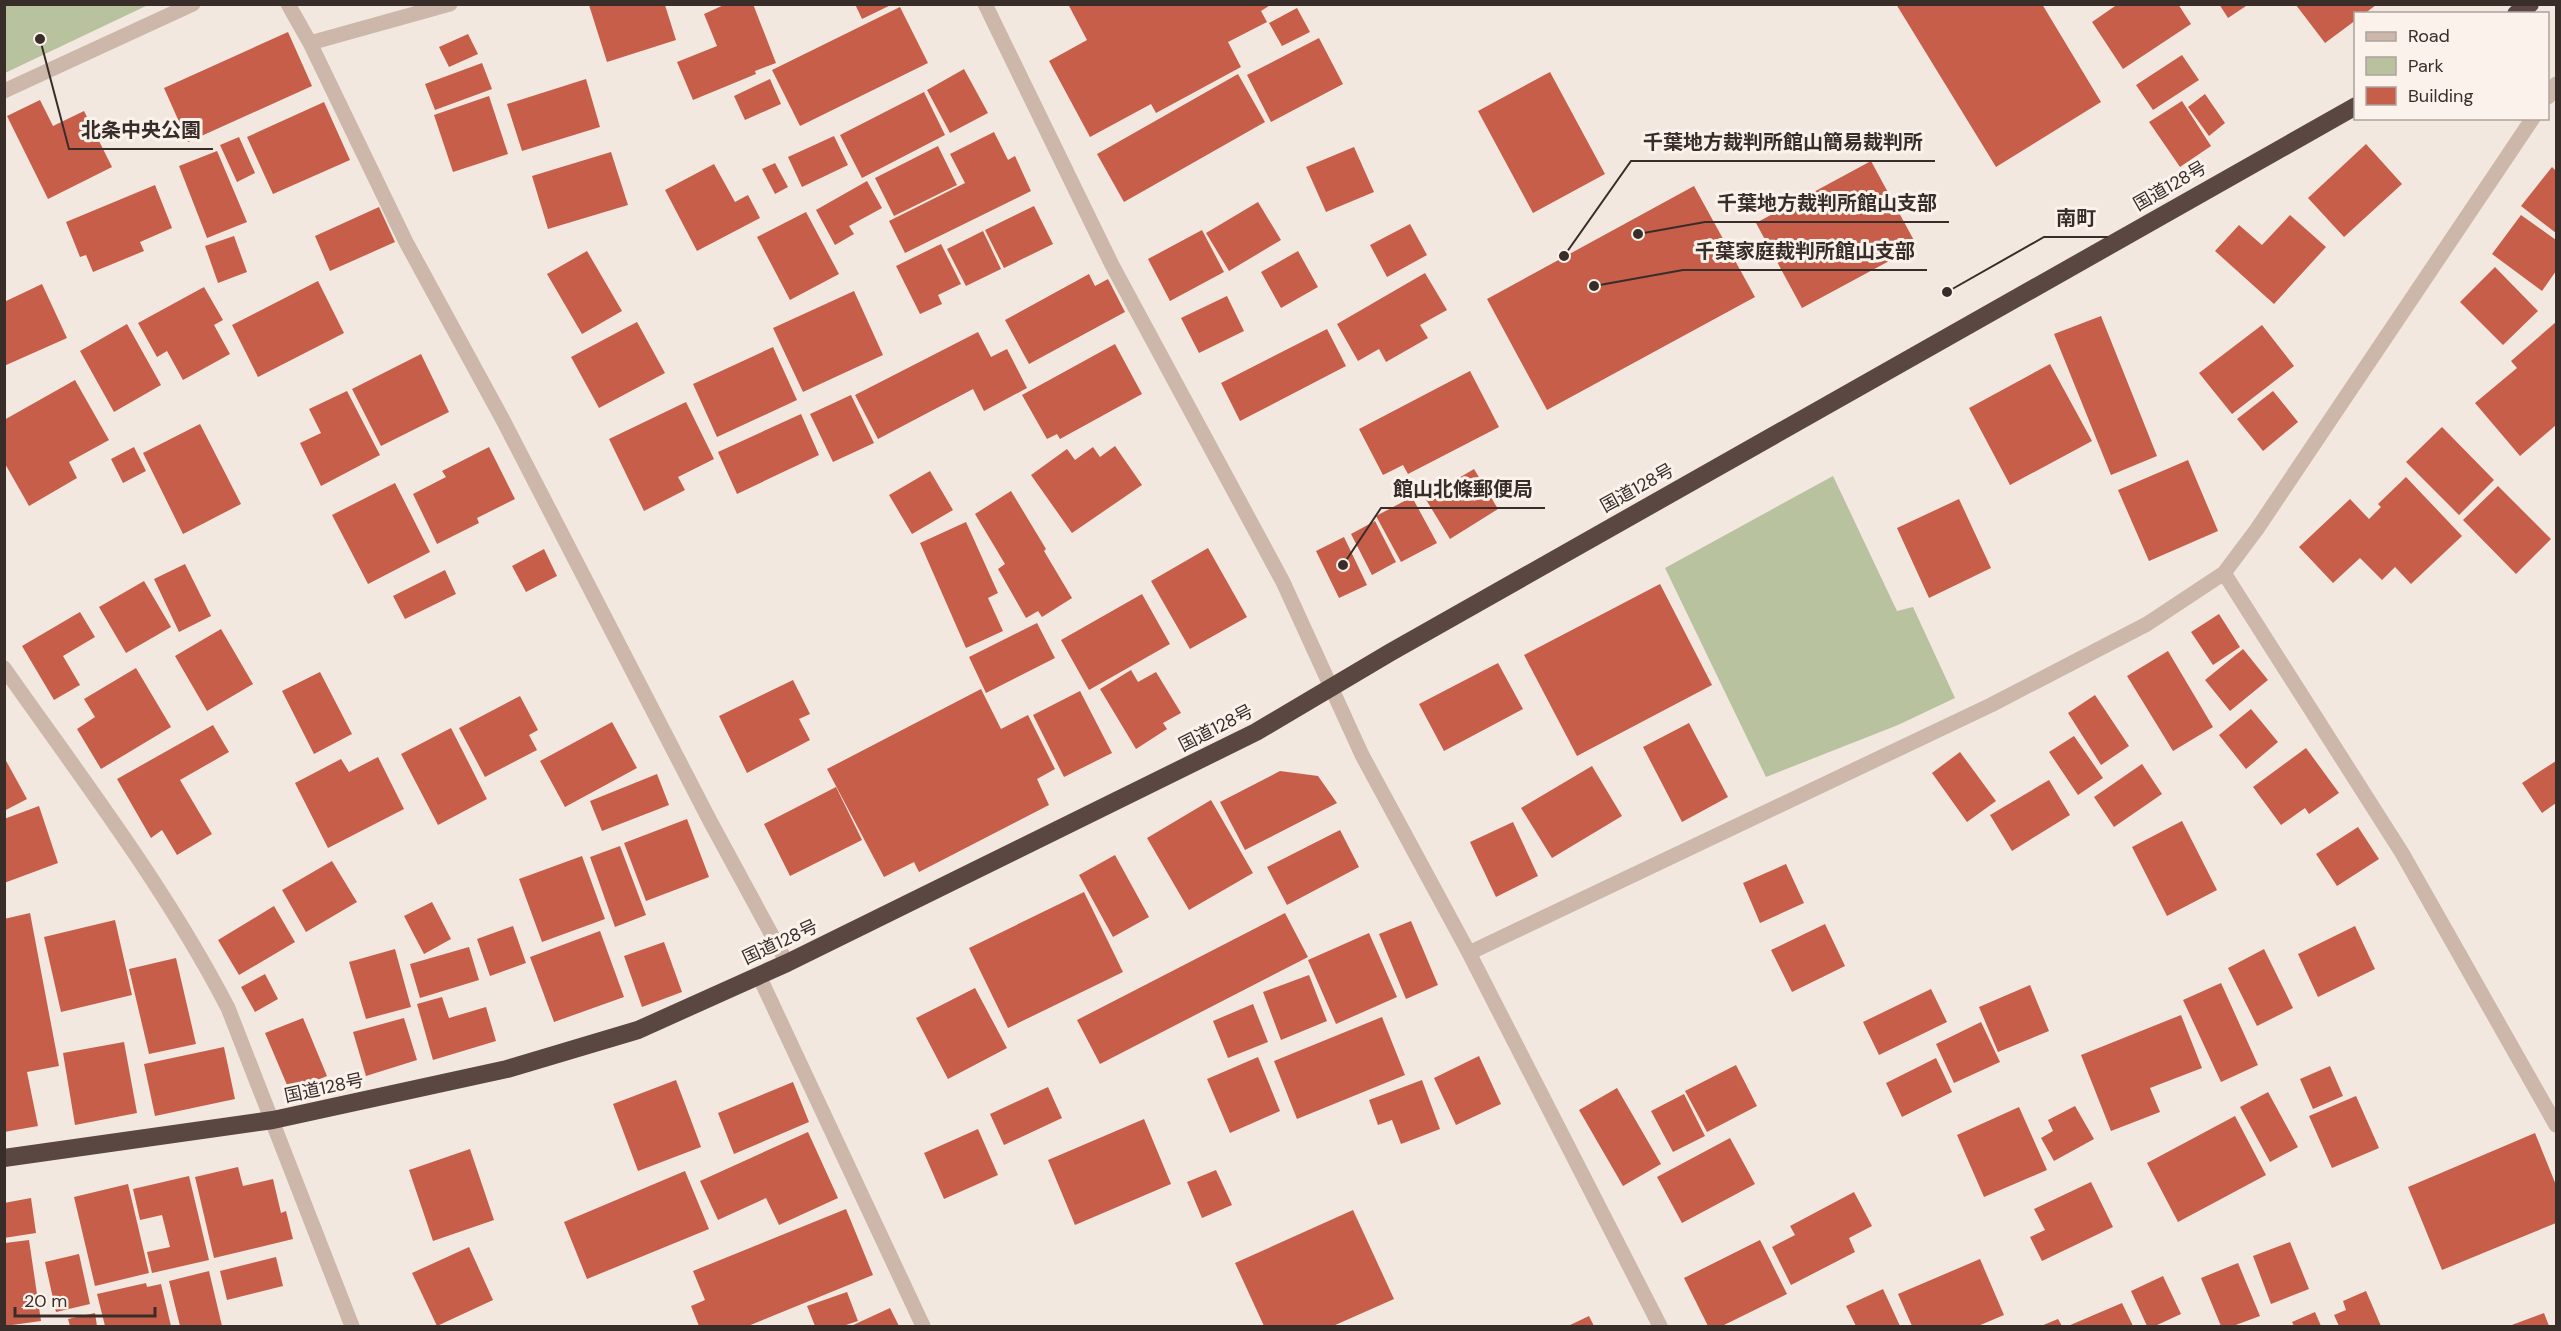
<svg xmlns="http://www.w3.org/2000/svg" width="2561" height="1331" font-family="'DM Sans','Noto Sans JP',sans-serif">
	<rect width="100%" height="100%" fill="#f3e8df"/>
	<path fill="#b9c29e" d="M5 4H148V5L5 73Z
		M1833 476 1897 611 1913 607 1955 698 1898 725 1766 777 1665 568Z"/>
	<path fill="#c65e4a" d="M726 4H753L776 63 755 71 756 74 693 100 677 62 717 46 704 14Z
		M855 4H893L862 19Z
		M1068 4H1272L1261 11 1267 22 1228 42 1241 67 1156 113 1151 104 1090 137 1049 61 1087 40Z
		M1896 4H2042L2101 102 1996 167Z
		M2118 4H2178L2191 24 2123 69 2092 22Z
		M2219 4H2249L2228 18Z
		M589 5H665L676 40 607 62Z
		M2296 5H2376L2364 14H2356V20L2325 43Z
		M900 7 928 63 800 126 772 70Z
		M1297 8 1310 32 1282 46 1269 23Z
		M288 32 312 86 188 142 164 88Z
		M468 34 478 54 449 67 439 47Z
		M1319 38 1343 84 1271 122 1247 75Z
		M2182 55 2199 80 2153 110 2136 85Z
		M482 63 492 89 435 110 425 84Z
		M964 69 988 113 950 133 927 90Z
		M1550 72 1605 174 1533 213 1478 111Z
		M1238 74 1265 122 1124 202 1097 154Z
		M586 79 600 127 522 151 507 104Z
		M770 79 781 104 745 120 734 96Z
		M924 92 945 135 862 178 840 135Z
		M2205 94 2225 123 2209 136 2188 107Z
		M489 96 508 154 453 172 434 115Z
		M40 100 53 126 84 111 112 167 48 199 7 116Z
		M2182 101 2211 146 2180 167 2149 122Z
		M324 102 350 160 273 194 247 137Z
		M994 132 1008 160 1015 156 1031 191 905 253 889 221 965 183 950 154Z
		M834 136 848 165 802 187 788 157Z
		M239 137 255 173 237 182 220 145Z
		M2366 144 2402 184 2344 237 2308 198Z
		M938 146 957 185 894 216 875 178Z
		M1354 147 1374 192 1326 212 1306 167Z
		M217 151 247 222 207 238 179 166Z
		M611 152 628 205 548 229 532 176Z
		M1871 161 1917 246 1802 308 1756 223Z
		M775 163 788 187 775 194 762 169Z
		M714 164 735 202 748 195 760 218 697 251 665 190Z
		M2552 167 2556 171V233L2521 206Z
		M867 181 882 208 849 226 854 234 835 245 816 210Z
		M155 185 172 228 140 242 144 251 93 272 86 255 80 257 66 222Z
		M1694 186 1755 297 1547 410 1487 299Z
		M1258 202 1281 240 1229 271 1206 233Z
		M1034 206 1053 244 1004 268 985 230Z
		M379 207 395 242 330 271 315 236Z
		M806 212 839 274 790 300 757 237Z
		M2290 215 2326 247 2274 304 2215 251 2239 225 2262 245Z
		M2521 215 2556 240V271L2542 291 2492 254Z
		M1410 224 1427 255 1387 277 1370 245Z
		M1202 230 1224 272 1170 301 1148 259Z
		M983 231 1001 269 966 286 947 249Z
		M234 236 247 272 218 283 205 246Z
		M941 244 961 284 938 295 942 304 920 314 896 266Z
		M587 251 622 311 582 334 547 274Z
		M1298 251 1318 287 1281 308 1261 272Z
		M2495 267 2538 311 2503 345 2460 302Z
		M1425 273 1447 310 1420 325 1428 338 1386 362 1379 349 1358 361 1337 324Z
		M1089 274 1095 286 1108 279 1125 312 1029 364 1005 320Z
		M318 281 344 333 258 377 232 325Z
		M42 284 67 338 4 366V302Z
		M204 287 223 320 214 325 230 354 183 380 167 351 157 357 138 323Z
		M854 291 883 355 803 392 773 328Z
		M1227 296 1244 331 1199 353 1181 318Z
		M2101 316 2157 456 2111 475 2054 334Z
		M637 322 665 373 599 408 571 357Z
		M2556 322V425L2520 456 2475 403 2517 368 2511 361Z
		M127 324 161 385 114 412 80 351Z
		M2262 325 2294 366 2232 414 2199 373Z
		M1327 329 1346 366 1240 421 1221 383Z
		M978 332 991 357 1007 349 1027 388 984 411 973 389 878 439 855 395Z
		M1115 344 1142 394 1060 439 1057 434 1047 439 1022 395Z
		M773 347 797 400 717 437 693 384Z
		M421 354 449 412 381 446 352 389Z
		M2050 364 2092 441 2010 485 1969 408Z
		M1470 371 1499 427 1408 474 1403 465 1383 475 1359 429Z
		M75 380 109 440 69 462 77 478 29 506 4 462V420Z
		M347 391 380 455 321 486 300 443 321 433 309 409Z
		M2273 391 2298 422 2263 451 2237 419Z
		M851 395 874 443 833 462 810 414Z
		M686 402 714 459 678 477 685 490 644 511 609 439Z
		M801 414 819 455 737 494 718 452Z
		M200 424 241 504 183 534 143 453Z
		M2442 427 2494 480 2459 515 2406 462Z
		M1115 446 1142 485 1072 533 1031 475 1067 449 1075 460 1093 447 1100 457Z
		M134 447 146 471 123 483 111 459Z
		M489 447 515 499 477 518 479 523 437 544 413 494 446 477 442 471Z
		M2188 460 2218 531 2149 561 2118 490Z
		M1474 469 1498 509 1450 539 1425 498Z
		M930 471 953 510 912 534 889 495Z
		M2406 477 2462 536 2411 584 2395 567 2382 580 2360 558 2333 583 2299 547 2350 499 2369 519 2381 507 2378 504Z
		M395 483 430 552 368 584 332 515Z
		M2498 486 2551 539 2516 574 2463 520Z
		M1011 491 1046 549 1044 551 1072 598 1042 617 1038 611 1026 618 998 569 1005 564 975 514Z
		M1412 497 1437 543 1401 562 1376 516Z
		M1959 499 1991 568 1929 598 1897 528Z
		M1375 521 1396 562 1372 575 1351 534Z
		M966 522 998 593 988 598 1003 631 966 648 920 543Z
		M1344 537 1367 585 1339 598 1316 551Z
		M1208 548 1247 617 1190 649 1151 581Z
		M544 549 557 576 526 592 512 566Z
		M185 564 211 616 179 632 154 579Z
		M445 570 456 594 405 619 393 596Z
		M144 581 171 627 126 653 99 607Z
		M1660 584 1712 685 1577 756 1524 655Z
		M1142 594 1170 644 1089 690 1061 640Z
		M80 612 95 637 63 656 80 685 54 700 22 646Z
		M2219 614 2240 647 2213 665 2191 632Z
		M1037 623 1055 658 986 693 969 657Z
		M221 629 253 684 207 711 175 656Z
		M2243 649 2268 680 2230 711 2205 680Z
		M2168 651 2213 727 2173 751 2127 676Z
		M1498 663 1523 709 1444 751 1419 704Z
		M136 668 171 727 101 769 77 729 95 717 84 699Z
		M1131 670 1138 682 1156 672 1181 713 1163 723 1167 729 1136 749 1100 689Z
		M320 672 352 734 314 754 282 691Z
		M793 680 810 714 799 719 810 740 747 773 719 716Z
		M981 689 1001 729 1028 715 1055 769 1037 779 1049 805 919 872 914 862 884 877 827 769Z
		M1080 691 1112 753 1064 777 1033 715Z
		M2095 695 2129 746 2101 765 2068 713Z
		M520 696 538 730 529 735 537 750 485 777 459 728Z
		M2251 709 2278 742 2246 769 2219 735Z
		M612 722 637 768 565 807 540 761Z
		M1689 723 1728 797 1682 822 1643 747Z
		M213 725 229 752 180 780 212 834 177 855 162 830 151 838 117 779Z
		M451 728 487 799 438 825 401 754Z
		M2074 736 2103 778 2078 795 2049 752Z
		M2306 748 2339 793 2309 814 2305 808 2281 825 2253 787Z
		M1960 752 1996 801 1967 822 1932 773Z
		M4 757 27 799 4 811Z
		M378 757 404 809 328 848 295 783 341 759 349 772Z
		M2556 761V803L2542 813 2522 783Z
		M2142 764 2162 794 2114 827 2094 797Z
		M1592 766 1622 816 1552 858 1521 808Z
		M1280 771 1318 776 1337 803 1245 850 1220 802Z
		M657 774 669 805 602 831 590 801Z
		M2049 780 2070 815 2012 851 1990 815Z
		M836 787 862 840 790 876 764 824Z
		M1211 800 1253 873 1189 910 1147 838Z
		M39 806 58 863 4 883V819Z
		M687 819 709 877 646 901 624 843Z
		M2182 821 2217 890 2167 916 2132 847Z
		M1513 822 1538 876 1496 897 1470 842Z
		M2358 827 2379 859 2337 886 2316 854Z
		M1340 830 1359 867 1287 905 1267 867Z
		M620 846 646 915 615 927 590 857Z
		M1115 855 1149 917 1113 937 1079 875Z
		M582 856 605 919 542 942 519 879Z
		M332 861 357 902 306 932 282 890Z
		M1786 864 1804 903 1760 923 1743 883Z
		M1084 892 1123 972 1008 1028 969 948Z
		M432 902 451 939 424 954 404 916Z
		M274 906 295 942 239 975 218 940Z
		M30 913 59 1066 27 1072 38 1126 4 1132V919Z
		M1285 913 1308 957 1100 1064 1077 1020Z
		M115 920 132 995 61 1012 44 937Z
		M1411 921 1438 985 1406 999 1379 934Z
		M1825 924 1845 966 1792 992 1771 950Z
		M513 926 526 963 490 976 477 939Z
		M2355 926 2375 969 2318 997 2298 954Z
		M600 931 624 997 554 1022 530 957Z
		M1369 933 1397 997 1336 1024 1308 960Z
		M664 942 682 992 642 1007 624 956Z
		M469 947 479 980 420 998 410 964Z
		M395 949 411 1007 366 1019 349 962Z
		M2264 949 2293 1008 2257 1026 2228 968Z
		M176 958 196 1044 149 1054 129 969Z
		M265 974 278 999 255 1012 241 987Z
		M1309 975 1327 1021 1281 1040 1263 992Z
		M2221 983 2258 1065 2221 1082 2183 1000Z
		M2030 985 2049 1031 1998 1052 1979 1007Z
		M975 988 1007 1048 948 1079 916 1018Z
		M1931 989 1947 1022 1879 1055 1863 1022Z
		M442 997 449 1018 486 1007 496 1041 433 1060 417 1004Z
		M1253 1004 1268 1042 1228 1058 1213 1021Z
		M2181 1015 2202 1068 2150 1088 2160 1112 2111 1131 2081 1055Z
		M1382 1017 1405 1075 1297 1119 1274 1061Z
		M303 1018 327 1076 290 1092 265 1033Z
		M404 1018 417 1060 366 1076 353 1032Z
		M1981 1022 2000 1062 1954 1083 1936 1044Z
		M124 1042 137 1113 75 1125 63 1053Z
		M224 1047 235 1099 155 1116 144 1064Z
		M1479 1056 1501 1104 1456 1125 1434 1078Z
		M1258 1057 1280 1111 1230 1133 1207 1079Z
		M1936 1058 1952 1092 1902 1117 1886 1083Z
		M1736 1065 1757 1106 1707 1132 1685 1091Z
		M2330 1066 2343 1096 2313 1109 2300 1079Z
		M676 1080 701 1147 638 1171 613 1104Z
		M1422 1080 1440 1129 1401 1144 1392 1120 1378 1125 1369 1100Z
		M793 1082 809 1122 734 1154 718 1113Z
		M1048 1087 1062 1118 1004 1145 990 1114Z
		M1617 1088 1661 1164 1623 1186 1579 1110Z
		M2268 1092 2298 1147 2270 1162 2240 1107Z
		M1684 1094 1705 1136 1673 1152 1651 1111Z
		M2356 1096 2379 1148 2332 1168 2309 1116Z
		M2075 1106 2094 1139 2054 1161 2041 1138 2053 1131 2048 1120Z
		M2019 1107 2047 1170 1984 1197 1957 1135Z
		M2235 1116 2266 1175 2178 1222 2147 1163Z
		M1144 1119 1171 1184 1075 1225 1048 1160Z
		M978 1129 998 1175 944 1199 924 1153Z
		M808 1132 838 1198 779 1225 766 1198 718 1220 700 1181Z
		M2535 1133 2556 1185V1223L2442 1270 2408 1187Z
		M1730 1138 1755 1184 1682 1223 1657 1177Z
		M470 1149 494 1220 433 1241 409 1170Z
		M238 1167 243 1186 273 1179 281 1213 286 1211 293 1239 214 1258 195 1177Z
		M1216 1170 1232 1205 1202 1218 1187 1182Z
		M685 1171 709 1229 587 1279 564 1222Z
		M189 1176 209 1260 152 1273 147 1252 170 1247 162 1215 140 1220 133 1189Z
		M2091 1182 2113 1227 2042 1261 2030 1237 2045 1230 2034 1209Z
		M128 1184 149 1273 95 1286 74 1197Z
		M1854 1192 1872 1226 1849 1238 1855 1252 1791 1285 1772 1247 1795 1235 1790 1226Z
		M31 1198 36 1233 4 1238V1203Z
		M846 1209 873 1275 748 1326H699L691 1306 705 1300 693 1271Z
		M1353 1210 1394 1299 1333 1326H1264L1235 1263Z
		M29 1240 41 1321 5 1326V1243Z
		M1760 1240 1787 1294 1722 1326H1708L1684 1278Z
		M2290 1242 2309 1289 2271 1304 2253 1256Z
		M469 1247 493 1300 437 1326 412 1273Z
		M79 1254 90 1304 56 1312 45 1262Z
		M276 1257 283 1286 227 1300 220 1271Z
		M1980 1259 2004 1315 1978 1326H1912L1898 1294Z
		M2238 1263 2260 1316 2233 1326H2221L2201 1278Z
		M209 1271 222 1326H180L169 1281Z
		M2163 1276 2181 1314 2155 1326H2147L2131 1291Z
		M146 1283 147 1287 161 1284 171 1326H105L97 1294Z
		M1883 1289 1900 1326H1856L1846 1306Z
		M2366 1291 2381 1326H2339L2334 1315 2346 1310 2343 1301Z
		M847 1292 858 1321 843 1326H815L807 1306Z
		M2122 1303 2133 1326H2068Z
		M890 1308 899 1326H851Z
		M2315 1312 2321 1326H2294L2292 1322Z
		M95 1313 97 1326H70L68 1319Z
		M2544 1313 2549 1326H2509Z
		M1589 1316 1594 1326H1568Z
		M2058 1319 2062 1326H2041Z"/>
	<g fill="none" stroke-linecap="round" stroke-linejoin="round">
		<path stroke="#ccb7aa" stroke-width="15" d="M288 4 310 43 406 242 504 422 710 821 787 963
			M985 4 1112 265 1283 582 1362 755 1469 953 1660 1326
			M310 43 450 4
			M4 91 193 4
			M2548 97 2556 84
			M2224 573 2402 853 2556 1125
			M4 668C82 779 166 888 228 1008L352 1326
			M1469 953 1991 705 2147 624 2224 573 2257 529 2533 118
			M759 976 923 1326"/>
		<path stroke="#5a4741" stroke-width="18" d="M2516 14 2530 4
			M4 1158 273 1120 507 1069 638 1030 787 963 1256 732 1391 652 2356 106"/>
	</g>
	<g text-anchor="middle" stroke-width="6" stroke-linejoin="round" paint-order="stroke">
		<g font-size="18" fill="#392d2a" stroke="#faf2eb">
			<text transform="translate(2170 186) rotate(-30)" y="6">国道128号</text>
			<text transform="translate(1637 488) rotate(-29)" y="6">国道128号</text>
			<text transform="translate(1216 728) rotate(-27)" y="6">国道128号</text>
			<text transform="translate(780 942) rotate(-25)" y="6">国道128号</text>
			<text transform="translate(324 1088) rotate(-12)" y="6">国道128号</text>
		</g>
	</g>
	<path fill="none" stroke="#392d2a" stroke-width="2" d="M40 39L69 149H213M1564 256L1631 161H1935M1638 234L1705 222H1949M1947 292L2044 237H2108M1594 286L1683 270H1927M1343 565L1381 508H1545"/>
	<g fill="#392d2a" stroke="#faf2eb" stroke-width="2">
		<circle cx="40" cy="39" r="6"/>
		<circle cx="1564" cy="256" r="6"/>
		<circle cx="1638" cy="234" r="6"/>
		<circle cx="1947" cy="292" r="6"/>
		<circle cx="1594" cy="286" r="6"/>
		<circle cx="1343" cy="565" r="6"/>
	</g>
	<g font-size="20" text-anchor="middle" font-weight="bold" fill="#392d2a" stroke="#faf2eb" stroke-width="6" stroke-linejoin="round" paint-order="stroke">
		<text x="141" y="137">北条中央公園</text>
		<text x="1783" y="149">千葉地方裁判所館山簡易裁判所</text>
		<text x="1827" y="210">千葉地方裁判所館山支部</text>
		<text x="2076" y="225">南町</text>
		<text x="1805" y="258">千葉家庭裁判所館山支部</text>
		<text x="1463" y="496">館山北條郵便局</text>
	</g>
	<rect width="2561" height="1331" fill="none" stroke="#392d2a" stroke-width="12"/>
	<rect x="2354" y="12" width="195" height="108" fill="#faf2eb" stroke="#ada39e" stroke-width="1.5"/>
	<rect x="2366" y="32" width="30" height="9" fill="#ccb7aa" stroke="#ada39e" stroke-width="1.5"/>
	<text x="2408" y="42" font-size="18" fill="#392d2a">Road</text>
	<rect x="2366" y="57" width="30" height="18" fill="#b9c29e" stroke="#ada39e" stroke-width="1.5"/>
	<text x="2408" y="72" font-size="18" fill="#392d2a">Park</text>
	<rect x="2366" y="87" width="30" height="18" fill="#c65e4a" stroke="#ada39e" stroke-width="1.5"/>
	<text x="2408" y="102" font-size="18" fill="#392d2a">Building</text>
	<path d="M15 1307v9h140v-9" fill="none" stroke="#392d2a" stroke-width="3"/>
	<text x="24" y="1307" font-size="18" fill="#392d2a" stroke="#faf2eb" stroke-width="4.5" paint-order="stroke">20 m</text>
</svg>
